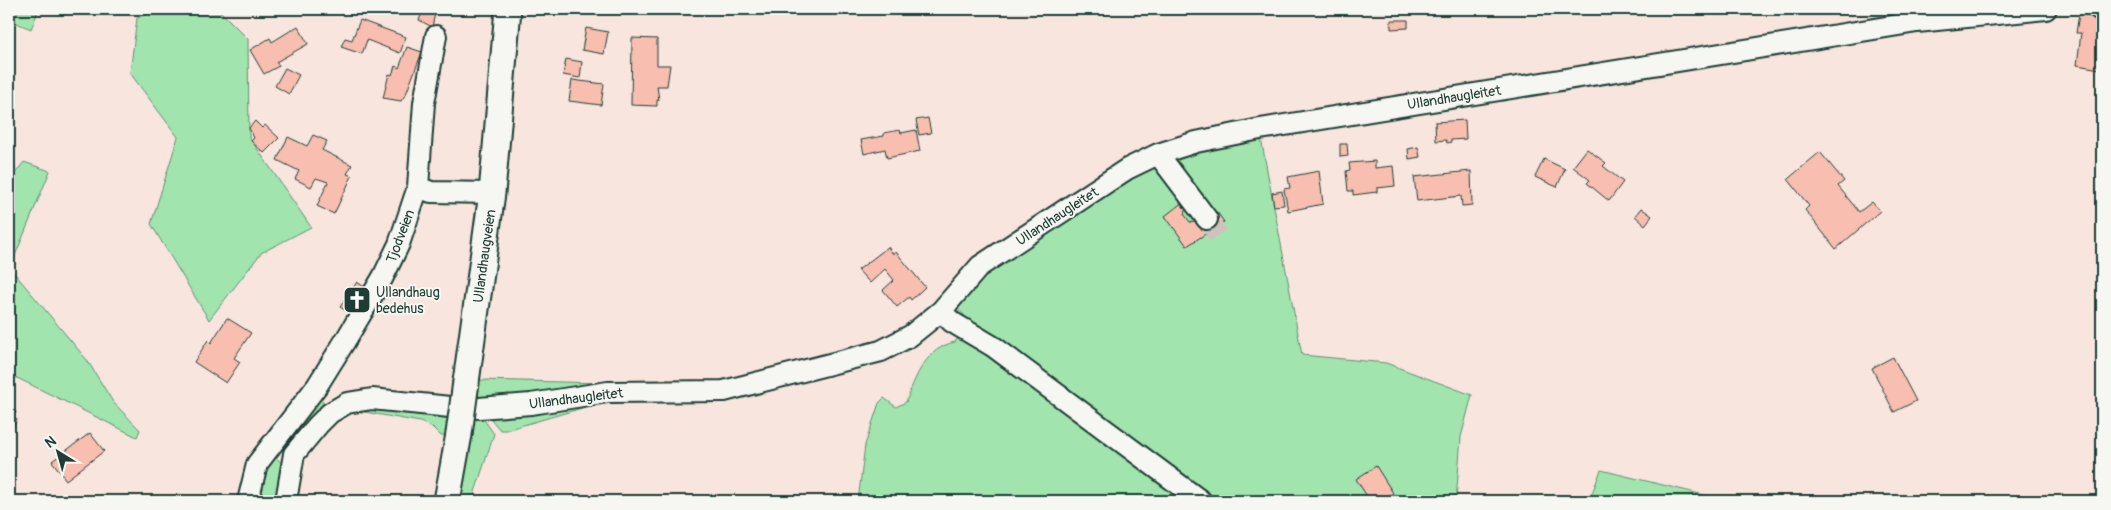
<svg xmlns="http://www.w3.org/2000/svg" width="2111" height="510" font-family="Pangolin,sans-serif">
	<rect width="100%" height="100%" fill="#f7e5de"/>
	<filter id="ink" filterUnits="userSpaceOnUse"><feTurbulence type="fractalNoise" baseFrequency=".02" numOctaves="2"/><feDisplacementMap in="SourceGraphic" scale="10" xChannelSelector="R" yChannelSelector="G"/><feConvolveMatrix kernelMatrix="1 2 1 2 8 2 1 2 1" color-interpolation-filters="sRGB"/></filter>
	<g filter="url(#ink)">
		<path fill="#a1e4ae" stroke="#609071" d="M9 9H39L31 29 9 20Z
			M157 9H218L248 39 249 137 311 227 261 253 209 320 151 224 178 137 130 73 137 18Z
			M1260 133 1302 355 1386 363 1472 395 1461 437 1456 501H858L865 445 879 403 884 398 896 407 906 402C915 377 926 348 955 342L970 321 956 307 973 282 1144 168 1190 150Z
			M24 162 50 171 10 268 87 360 113 402 140 430 137 437 9 374V181Z
			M479 380 603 383V386L475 402Z
			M319 399 325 404 326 407 293 440 287 437Z
			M603 402 506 430H500L487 414Z
			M363 407 451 414 448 436H441L432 427 420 422 365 412H352Z
			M474 414H480L494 434 472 501H457Z
			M274 456 283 464 279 501H251L255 481Z
			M1601 470 1729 501H1589Z"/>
		<path fill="#f8beb0" stroke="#1f3d34" d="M424 9H436L432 27 419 20Z
			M2079 14 2102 17 2100 69 2077 65 2081 33H2076Z
			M360 20 406 37 400 53 367 40 362 54 341 47 345 38 352 40Z
			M1391 20H1408V28L1391 29Z
			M298 26 308 44 276 62 279 66 264 74 250 50 270 38 272 42Z
			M586 28 608 32 604 54 582 50Z
			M632 38 657 39V65H670L667 86H657L659 100H657V106L631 105Z
			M407 47 422 52 406 94 401 101 383 98 389 74 392 75 395 66 399 68Z
			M566 59 582 62 580 78 563 75Z
			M285 68 299 75 289 94 275 86Z
			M572 80 604 84 601 105 569 101Z
			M928 118 931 133 919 135 916 120Z
			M1465 120 1466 139 1451 140V142L1447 143 1446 140 1436 141 1435 122Z
			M255 121 262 128 265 125 279 138 264 153 251 141 254 138 249 128Z
			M900 130 901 133 916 130 920 151 887 158 885 149 864 154 861 140 884 136V133Z
			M313 135 327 141 322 150 352 165 347 174 352 176 334 214 317 206 328 182 316 178 311 187 295 179 299 171 277 160 288 137 307 146Z
			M1340 144H1347L1348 156 1340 157Z
			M1418 147 1420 157 1409 159 1408 149Z
			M1587 149 1606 163 1603 166 1623 182 1609 201 1587 183 1590 180 1573 167Z
			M1820 152 1844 181 1838 186 1859 212 1872 202 1880 211 1836 249 1805 210 1809 206 1788 179Z
			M1544 159 1565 169 1557 187 1535 177Z
			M1375 161V168L1393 166 1395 186 1377 188V192L1353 195V191H1348L1346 171 1350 170 1349 163Z
			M1319 171 1323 204 1288 211 1284 189 1290 188 1288 177Z
			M1471 171 1472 205 1462 206 1461 196 1417 201 1414 177Z
			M1282 191 1284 205 1274 206 1272 193Z
			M1183 202 1186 208 1184 214 1190 222 1198 223 1217 212 1224 222 1187 246 1165 216Z
			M1641 208 1652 216 1645 225 1635 216Z
			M888 247 893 254 896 252 925 287 911 300 909 297 897 307 883 290 894 280 885 269 870 283 858 270Z
			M357 282 373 293 357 318 340 307Z
			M227 318 251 333 234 358 240 362 226 383 194 362 208 340 211 343Z
			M1893 357 1916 401 1894 412 1872 368Z
			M9 409 16 412 13 417 17 419 9 436Z
			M90 433 104 451 66 480 52 461Z
			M1376 466 1393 493 1380 501H1370L1356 479Z"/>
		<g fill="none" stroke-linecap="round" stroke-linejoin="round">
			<path stroke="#ccc3bc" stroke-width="20" stroke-dasharray="20 10" stroke-linecap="butt" d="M1207 219 1220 238"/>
			<defs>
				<path id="minor" d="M2099 9 2102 10
					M1158 154 1207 219
					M418 187 431 192 492 193
					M941 311 952 322 994 347 1201 501
					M248 501 257 464 317 386 345 341 383 277 399 244 418 187 424 103 436 36
					M286 501 294 454 318 425 330 413 347 403 372 399 450 407 479 408 531 404 608 392 724 391 881 351 910 336 941 311 980 266 1127 169 1158 154 1196 142 1260 129 1917 22 2046 9"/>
				<path id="major" d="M466 382 492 193 508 9
					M447 501 459 434"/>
			</defs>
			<use href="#minor" stroke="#1f3d34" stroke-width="24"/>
			<use href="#major" stroke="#1f3d34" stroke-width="29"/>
			<use href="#minor" stroke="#f6f6f2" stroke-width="20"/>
			<use href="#major" stroke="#f6f6f2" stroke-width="25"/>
			<defs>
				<path id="major-bridge" d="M459 434 466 382"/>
			</defs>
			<use href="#major-bridge" stroke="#1f3d34" stroke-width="29" stroke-linecap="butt"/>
			<use href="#major-bridge" stroke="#f6f6f2" stroke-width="25"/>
		</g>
	</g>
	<defs>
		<symbol id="church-square" viewBox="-11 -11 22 22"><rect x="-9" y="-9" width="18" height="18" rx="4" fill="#1f3d34" stroke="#f6f6f2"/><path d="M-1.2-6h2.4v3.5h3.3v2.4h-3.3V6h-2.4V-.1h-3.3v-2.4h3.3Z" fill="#fff"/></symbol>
	</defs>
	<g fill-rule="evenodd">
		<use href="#church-square" x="341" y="284" width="32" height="32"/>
	</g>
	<g text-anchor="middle" stroke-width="4" stroke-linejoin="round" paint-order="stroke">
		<g font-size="14" fill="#1f3d34" stroke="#f6f6f2">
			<text transform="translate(1454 97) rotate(-9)" y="5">Ullandhaugleitet</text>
			<text transform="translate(1057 216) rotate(-33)" y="5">Ullandhaugleitet</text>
			<text transform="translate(400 236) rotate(-69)" y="5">Tjodveien</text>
			<text transform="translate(484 256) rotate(-82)" y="5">Ullandhaugveien</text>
			<text transform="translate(576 398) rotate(-7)" y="5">Ullandhaugleitet</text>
		</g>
		<g font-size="14" fill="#1f3d34" stroke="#f6f6f2" text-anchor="start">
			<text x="376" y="297">Ullandhaug<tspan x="376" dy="16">bedehus</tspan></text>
		</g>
	</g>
	<rect width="2111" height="510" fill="none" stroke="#f6f6f2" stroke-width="30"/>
	<rect x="15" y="15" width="2081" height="480" fill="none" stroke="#1f3d34" stroke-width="2" filter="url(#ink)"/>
	<g transform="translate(58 452) rotate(323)" stroke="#f6f6f2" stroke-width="4" paint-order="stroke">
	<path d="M0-4L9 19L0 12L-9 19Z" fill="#1f3d34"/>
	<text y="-8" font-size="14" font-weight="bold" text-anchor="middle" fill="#1f3d34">N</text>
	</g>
</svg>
